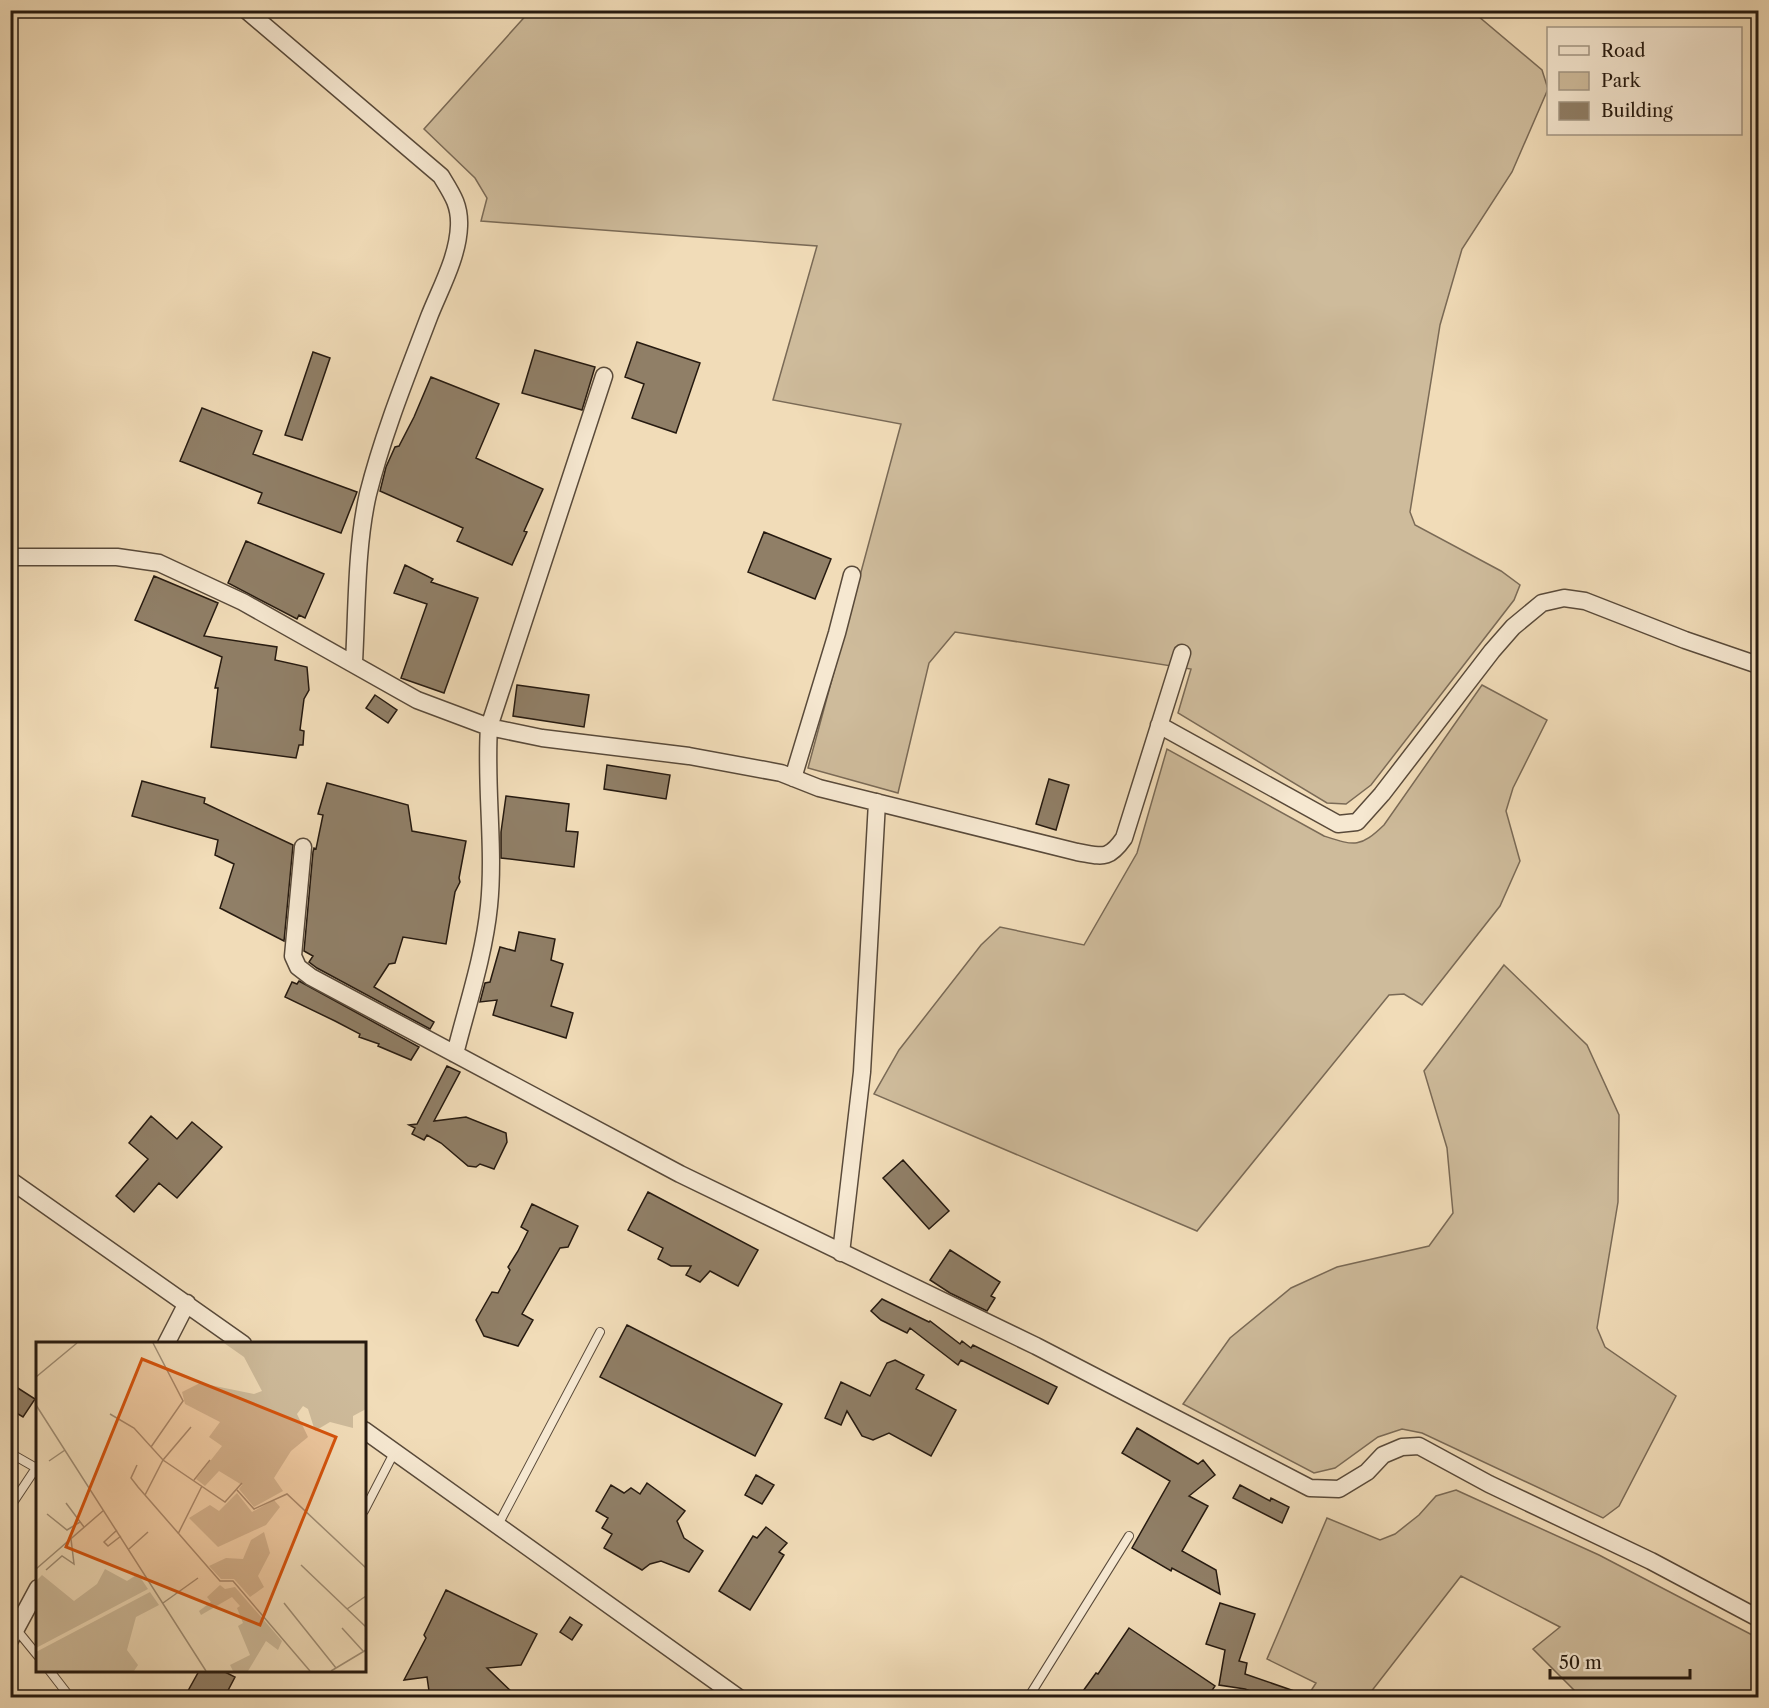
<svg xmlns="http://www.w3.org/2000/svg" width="1769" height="1708" font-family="'Libre Caslon Text',serif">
	<rect width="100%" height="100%" fill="#f1dcb8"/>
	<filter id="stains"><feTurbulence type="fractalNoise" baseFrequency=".00333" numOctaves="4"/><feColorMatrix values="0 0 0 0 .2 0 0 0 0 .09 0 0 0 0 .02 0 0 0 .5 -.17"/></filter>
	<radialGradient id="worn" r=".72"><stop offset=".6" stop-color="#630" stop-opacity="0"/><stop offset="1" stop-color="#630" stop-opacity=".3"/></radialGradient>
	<path fill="#cebb9b" stroke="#7a6a56" stroke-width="1.5" d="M530 11H1472L1542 70 1548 89 1512 172 1462 249 1440 325 1410 512 1415 525 1501 571 1520 585 1514 600 1371 785 1346 804 1327 803 1178 713 1191 669 955 632 929 663 898 793 808 768 901 424 773 400 817 246 481 221 487 198 475 178 424 129Z
		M1482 685 1547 720 1513 788 1506 811 1520 861 1500 906 1422 1005 1404 994 1389 995 1197 1231 874 1094 899 1050 981 945 1000 927 1084 945 1137 853 1167 749 1324 836C1355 846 1360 848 1384 825Z
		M1504 965 1587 1045 1619 1115 1618 1202 1597 1328 1605 1347 1676 1396 1619 1506 1603 1518 1422 1433 1402 1429 1378 1437 1335 1468 1314 1473 1183 1404 1230 1338 1291 1288 1337 1267 1429 1246 1453 1213 1447 1148 1424 1071Z
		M1456 1490 1599 1555 1758 1638V1697H1581L1533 1649 1560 1627 1461 1576 1367 1697H1307L1316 1683 1267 1659 1327 1518 1380 1540 1395 1534 1419 1515 1436 1496Z"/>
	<path fill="#907f67" stroke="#261a10" stroke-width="1.5" d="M637 342 700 363 676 433 632 418 644 384 625 377Z
		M535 350 595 367 582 410 522 393Z
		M313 352 330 358 302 440 285 435Z
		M431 377 499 404 476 458 543 489 524 531 527 532 512 565 457 541 463 528 380 491 386 467 395 447 399 446 414 417Z
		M202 408 262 431 253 454 357 492 341 533 258 503 262 493 180 461Z
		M764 532 831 559 815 599 748 572Z
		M246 541 324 574 305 618 299 615 297 619 228 583Z
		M405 565 433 579 431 582 478 598 444 693 401 678 427 604 394 593Z
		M154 576 218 603 204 636 277 647 275 660 307 667 309 690 304 699 300 730 304 731 303 745H299L296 758 211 747 218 688H215L222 657 135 620Z
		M517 685 589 695 584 727 513 716Z
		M375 695 397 710 388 723 366 708Z
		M607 765 670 775 666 799 604 789Z
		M1049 779 1069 785 1056 830 1036 824Z
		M142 781 205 798 204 803 293 845 284 941 220 908 234 864 215 855 218 840 132 816Z
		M327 783 408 805 412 831 466 841 459 878 460 882 455 892 446 944 403 937 395 963 389 964 374 987 434 1022 430 1029 317 968 309 962 313 956 304 951 313 852 314 848 316 849 323 815 318 814Z
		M506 796 569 804 566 831 578 832 574 867 501 858V832Z
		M519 932 555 939 551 960 563 964 551 1006 573 1013 566 1038 493 1015 497 1000 480 1002 485 983 490 982 500 947 515 951Z
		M299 981 419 1047 411 1060 378 1046 379 1044 359 1037 360 1034 335 1021 285 997 292 982 297 984Z
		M447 1066 460 1072 434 1121 466 1117 506 1133 507 1142 494 1169 480 1164 476 1167 468 1166 441 1143 427 1135 424 1140 412 1134 415 1128 409 1125 417 1124Z
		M151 1116 177 1139 192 1122 222 1147 177 1198 159 1183 134 1212 116 1196 148 1159 129 1143Z
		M903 1160 949 1211 929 1229 883 1178Z
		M648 1192 758 1250 738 1286 710 1271 700 1282 686 1275 691 1266H671L658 1259 663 1248 628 1230Z
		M532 1204 578 1226 568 1247 560 1248 522 1314 533 1320 518 1346 484 1336 476 1320 492 1292 498 1293 510 1270 508 1267 518 1251 528 1231 521 1227Z
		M950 1250 1000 1282 991 1296 995 1298 987 1311 950 1293 930 1280Z
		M882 1299 929 1322 930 1321 960 1344 962 1341 971 1348 973 1345 1057 1387 1048 1404 961 1360 958 1365 910 1328 907 1333 881 1320 871 1311Z
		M627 1325 782 1404 755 1456 600 1377Z
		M895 1360 924 1375 916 1389 956 1410 931 1456 889 1433 873 1440 862 1436 847 1411 841 1425 825 1418 841 1382 870 1396 887 1363Z
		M10 1383 35 1399 23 1417 10 1409Z
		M1137 1428 1198 1464 1203 1460 1215 1475 1189 1496 1208 1506 1182 1551 1216 1570 1220 1594 1172 1568 1171 1571 1132 1548 1170 1481 1122 1453Z
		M756 1475 774 1485 762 1504 745 1495Z
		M647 1483 685 1511 677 1521 684 1538 703 1551 689 1572 661 1561 650 1564 642 1570 604 1548 612 1534 602 1528 608 1518 596 1511 611 1485 624 1493 631 1488 640 1494Z
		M1240 1485 1270 1501 1271 1498 1289 1507 1282 1523 1233 1498Z
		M766 1527 787 1543 779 1552 784 1555 750 1610 719 1591 753 1536 757 1538Z
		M446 1590 537 1634 521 1665 487 1668 518 1698H443L429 1691 427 1677 404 1680 426 1638 424 1635Z
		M1220 1603 1255 1614 1239 1661 1247 1663 1245 1674 1306 1695V1698H1269L1245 1689 1219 1685 1225 1650 1206 1644Z
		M570 1617 582 1625 572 1640 560 1632Z
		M1129 1628 1215 1686 1207 1698H1078L1096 1673 1098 1674Z
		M199 1671H223L235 1677 224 1698H184Z"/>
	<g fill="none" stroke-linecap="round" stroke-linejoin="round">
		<defs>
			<path id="lane" d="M10 1453 38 1469
				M10 1507 36 1468
				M364 1511 395 1451
				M498 1525 600 1332
				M16 1629 38 1656
				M49 1670 66 1692 68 1698
				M1028 1698 1129 1536"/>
			<path id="street" d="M246 10 441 176C452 194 460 205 459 226 458 257 440 289 429 317 407 375 383 434 368 494 356 546 357 609 354 662
				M10 557H117L159 563 243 602 417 700 489 727 542 738 689 756 781 773 819 788 1077 852C1102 856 1108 861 1124 838L1182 653
				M1159 725 1338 824 1357 822 1382 794 1492 651 1513 627 1542 603 1564 598 1585 601 1685 640 1758 665
				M793 778 837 633 852 575
				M303 847 293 956 298 967 311 977 680 1174 1036 1346 1310 1488 1339 1489 1367 1472 1383 1455 1402 1447 1419 1446 1489 1484 1651 1561 1758 1618
				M455 1054C467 1006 484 956 489 906 495 847 485 786 489 727L604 376
				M10 1180 243 1344
				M841 1253 862 1072 877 802
				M166 1344 187 1303
				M364 1430 739 1698
				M10 1640 38 1588"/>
		</defs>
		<use href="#lane" stroke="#594a3a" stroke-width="10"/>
		<use href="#street" stroke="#594a3a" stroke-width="19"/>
		<use href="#lane" stroke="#f6e8d1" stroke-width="8"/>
		<use href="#street" stroke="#f6e8d1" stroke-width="16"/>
	</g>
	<g transform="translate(36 1342)">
		<rect width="330" height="330" fill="#f1dcb8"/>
		<path d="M188 1H330V67L317 74V86L294 80 279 89 272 67 267 64 261 72 272 95 255 109 238 136 247 149 218 165 203 147 206 143 183 129 169 144 160 137 186 104 173 95 184 80 149 62 146 50 164 41 218 52 226 49 208 15ZM201 151 216 170 238 158 244 165 230 183 182 205 153 176 174 163 183 169ZM228 190 234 211 222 234 228 245 214 255 198 237H185L173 224 190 216 207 217 215 198ZM69 227 91 239 102 232 112 247 0 306V239L6 233 38 259 61 242ZM184 243 189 247 199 245 246 299 242 308 230 299 212 329H197L194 323 214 313 202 284 207 281 201 266 204 264 196 255 165 273 163 269 175 260 171 255ZM114 250 123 263 100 275 91 308 102 323 98 329H0V310Z" fill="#cebb9b"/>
		<path fill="none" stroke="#a08e75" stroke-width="1.5" d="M0 35 41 1M0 63 170 329M74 72 98 86 127 118 189 160 206 141M115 105 147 59 117 1M13 119 29 108M101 123 95 136 102 145 184 239H197L274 329M158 138 174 118M201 148 218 167 251 152 330 226M109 153 127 118 155 85M30 161 48 185M11 172 31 188 44 180M81 188 68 200 72 204 85 194M142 192 166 144M93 207 112 190M265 223 330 285M0 227 68 168M10 228 26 214 38 222 35 197M127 261 162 236M248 261 300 326M311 267 330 254M306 286 327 309M295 329 330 308"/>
		<path fill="#d5530c" fill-opacity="0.15" stroke="#d5530c" stroke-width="3" d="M106 17 300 95 224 283 30 205Z"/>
		<rect width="330" height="330" fill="none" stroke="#261a10" stroke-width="3"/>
	</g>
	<rect width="1769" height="1708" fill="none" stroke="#f1dcb8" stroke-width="36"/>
	<rect x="12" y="12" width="1745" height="1684" fill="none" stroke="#261a10" stroke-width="3"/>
	<rect x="18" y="18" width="1733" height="1672" fill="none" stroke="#261a10" stroke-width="1.5"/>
	<rect x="1547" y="27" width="195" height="108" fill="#f6e8d1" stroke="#a39684" stroke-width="1.5"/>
	<rect x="1559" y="46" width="30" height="9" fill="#f6e8d1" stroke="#a39684" stroke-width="1.5"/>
	<text x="1601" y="57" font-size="18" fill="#261a10">Road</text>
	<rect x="1559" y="72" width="30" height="18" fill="#cebb9b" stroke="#a39684" stroke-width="1.5"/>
	<text x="1601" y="87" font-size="18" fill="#261a10">Park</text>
	<rect x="1559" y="102" width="30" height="18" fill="#907f67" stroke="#a39684" stroke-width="1.5"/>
	<text x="1601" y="117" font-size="18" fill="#261a10">Building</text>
	<path d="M1550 1669v9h140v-9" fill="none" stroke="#261a10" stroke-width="3"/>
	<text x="1559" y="1669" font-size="18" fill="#261a10" stroke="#f6e8d1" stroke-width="4.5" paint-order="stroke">50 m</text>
	<rect width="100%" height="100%" filter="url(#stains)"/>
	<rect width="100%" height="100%" fill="url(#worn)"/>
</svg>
